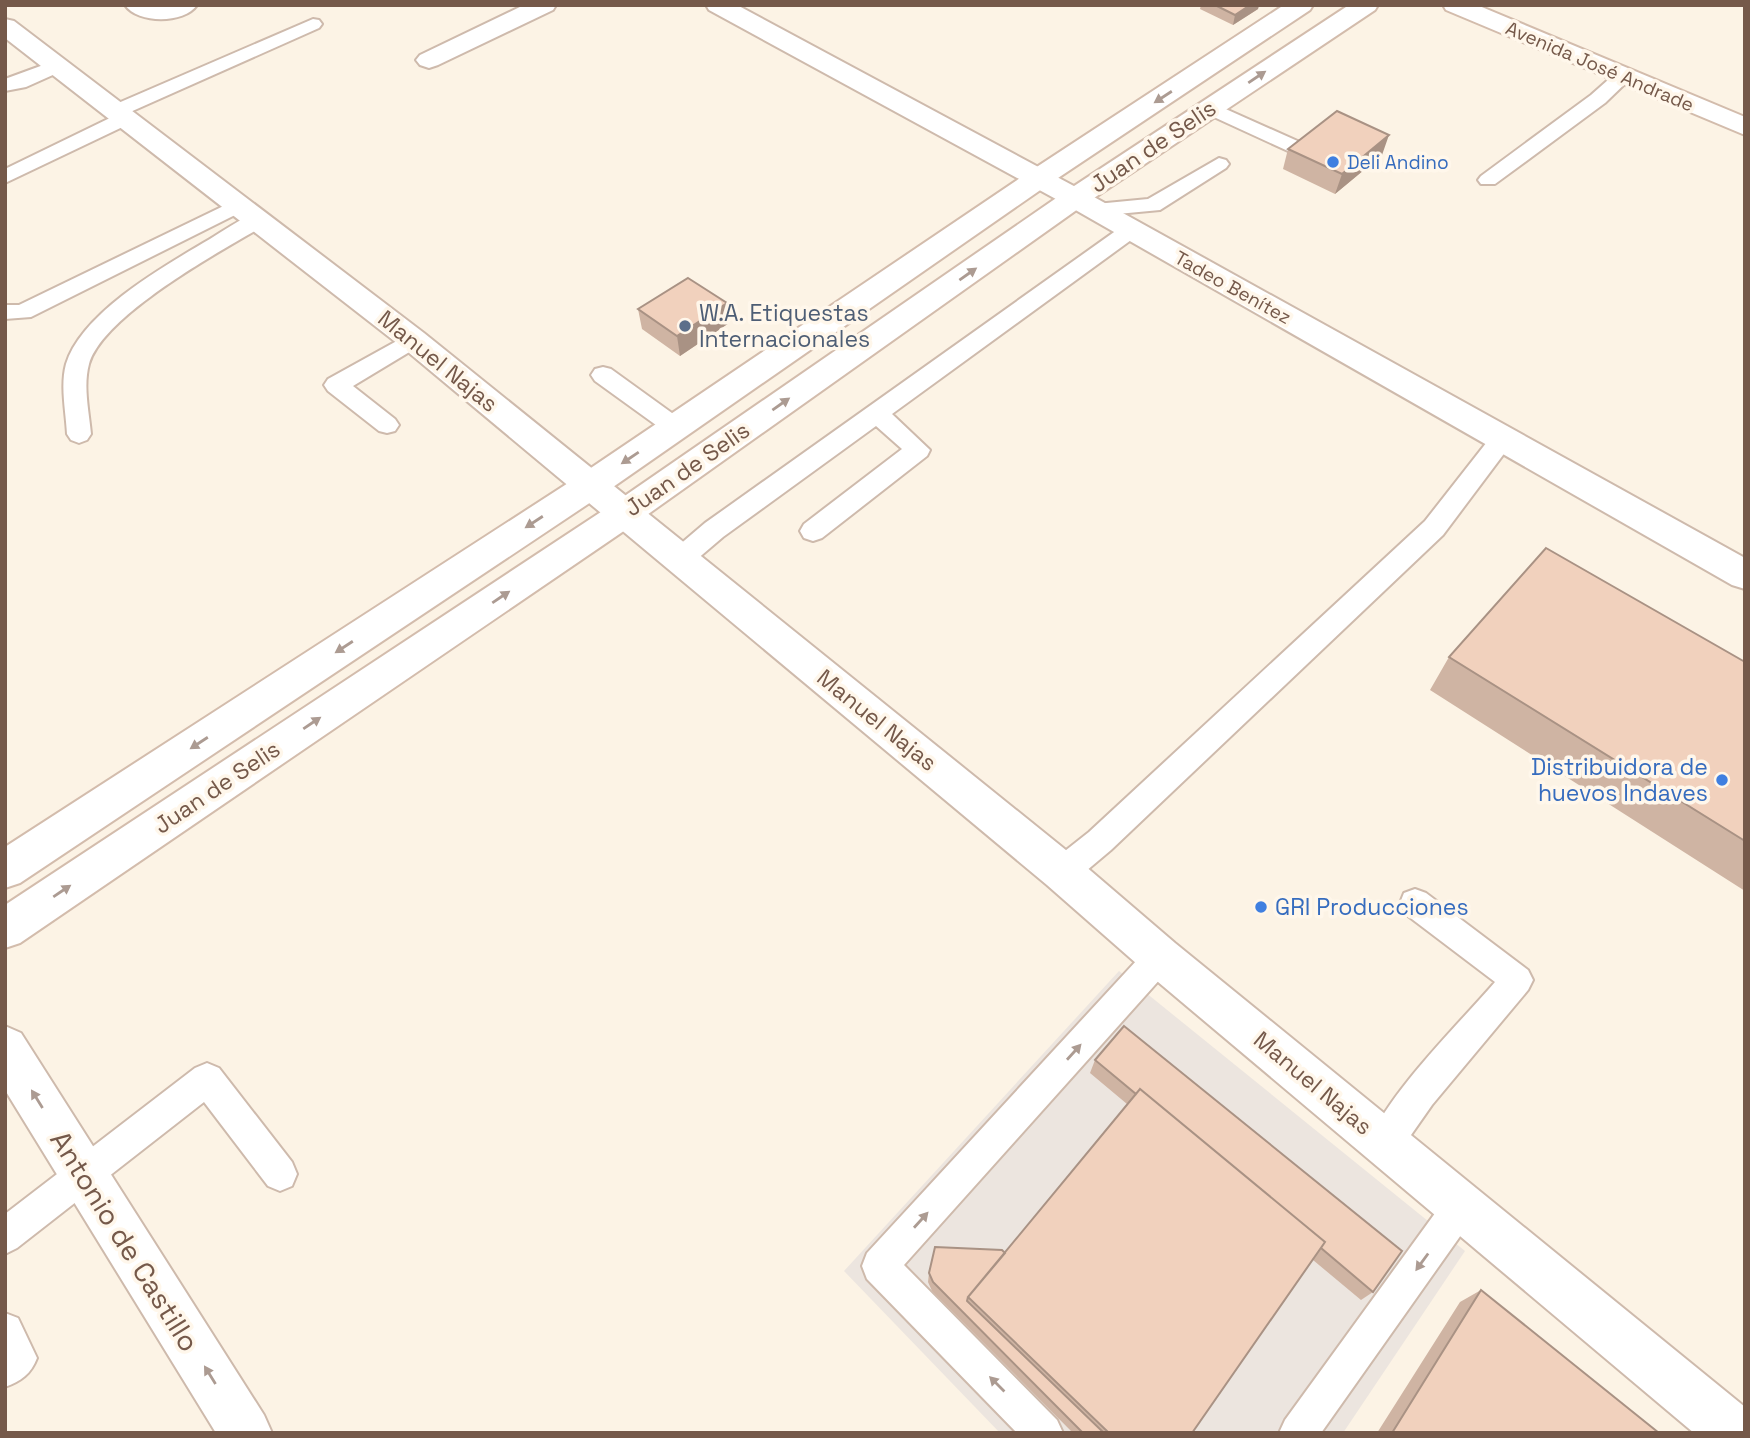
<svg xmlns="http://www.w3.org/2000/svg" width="1750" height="1438" font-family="'Space Grotesk',sans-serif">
	<rect width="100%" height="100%" fill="#fcf3e5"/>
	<path fill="#ece5df" d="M1119 971 1465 1251 1343 1433H1000L844 1271Z"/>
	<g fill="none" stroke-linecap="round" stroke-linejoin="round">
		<defs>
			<path id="lane" d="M313 19 319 20 322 24 319 28 128 113 136 118 133 122 5 183V169L114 116 106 111 109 107Z
				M57 60 66 66 64 70 26 87 5 91V79Z
				M1624 70 1633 76 1605 103 1495 184H1481L1478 180 1481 176 1591 95 1617 72Z
				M1210 102 1302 143 1305 147 1302 151H1288L1203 112 1200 108Z
				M1219 158 1226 160 1229 164 1226 168 1160 210 1096 216 1089 215 1086 210 1089 205 1096 204 1148 199Z
				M238 199 245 200 248 205 245 210 31 317 5 319V305H19Z
				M258 213 265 215 268 220 265 225C222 250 103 315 89 364 83 386 89 412 91 434L87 440 79 443 71 440 67 434C66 412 60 386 66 364 82 312 166 265 210 239 225 230 241 218 258 213Z
				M1131 223 1138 225 1142 230 1138 235 892 414 930 450 927 456 822 538 813 541 804 538 800 531 804 524 902 449 876 426 723 537 689 566 680 569 671 566 667 559 671 552 705 523 1124 225Z
				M413 332 421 335 424 340 421 345 353 386 395 419 399 425 395 431 387 433 379 431 328 391 324 385 328 379Z
				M603 367 611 369 683 421 687 427 683 433 675 435 667 433 595 381 591 375 595 369Z
				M1503 430 1512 433 1515 439 1443 535 1111 850 1073 882 1062 885 1051 882 1047 872 1051 862 1089 832 1425 521 1494 433Z
				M1415 889 1426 893 1528 970 1533 980 1528 990 1432 1105 1397 1155 1385 1160 1373 1155 1368 1143C1390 1091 1457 1026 1495 982L1404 913 1400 903 1404 893Z
				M1160 942 1171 947 1176 957 1171 967 904 1265 1057 1420 1063 1433H1017L867 1279 862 1266 867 1253 1149 947Z
				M207 1063 219 1068 292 1162 297 1174 292 1186 280 1191 268 1186 204 1102 17 1248 5 1254V1214L195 1068Z
				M1461 1189 1473 1194 1478 1206 1473 1218 1321 1433H1279L1285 1420 1449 1194Z
				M5 1313 18 1318 37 1358C31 1374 21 1381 5 1387Z"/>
			<path id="street" d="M125 5H197C184 24 138 24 125 5Z
				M524 5H556L553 10 438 65 429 68 420 65 416 60 420 55Z
				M706 5H737L1085 192 1745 558V589L1732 585 1065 204 709 10Z
				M5 19 14 21 424 333 1077 859 1175 943 1745 1407V1433H1694L1145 971 1047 885 402 347 5 38Z
				M5 1026 21 1033 264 1415 272 1433H216L5 1090Z"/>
			<path id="secondary" d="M1284 5H1313L1310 10 1049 184 603 494 20 883 5 888V847L579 476 1029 172Z
				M1349 5H1378L1375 10 1085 204 637 522 20 943 5 948V905L613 504 1065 192Z
				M1443 5H1477L1745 117V135L1446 10Z"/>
		</defs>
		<use href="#lane" stroke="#cebaac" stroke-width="4"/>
		<use href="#street" stroke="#cebaac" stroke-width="4"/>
		<use href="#secondary" stroke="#d3bcac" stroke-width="4"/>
		<use href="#lane" fill="#fff" fill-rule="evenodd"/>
		<use href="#street" fill="#fff" fill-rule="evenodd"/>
		<use href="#secondary" fill="#fff" fill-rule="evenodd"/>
	</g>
	<path fill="#cfb4a3" d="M1201 5H1259L1258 9 1233 25 1200 9Z
		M1288 149 1382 155 1335 194 1283 169Z
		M638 309 729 323 680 356 642 329Z
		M1449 657 1745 662V891L1430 690Z
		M1095 1060 1373 1292 1361 1300 1313 1260 1192 1433H1073L932 1291 928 1282 929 1273 1005 1253 1127 1104 1090 1073Z
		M1481 1290 1659 1433H1377L1460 1302Z"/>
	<path fill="#a99284" d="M1250 5H1259L1258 9 1233 25 1235 15Z
		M1389 135 1382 155 1335 194 1342 174Z
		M727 303 729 323 680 356 677 336Z"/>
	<path fill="#f1d1bd" stroke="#a99284" stroke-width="2" d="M1215 5H1250L1235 15Z
		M1337 111 1389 135 1342 174 1288 149Z
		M688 278 727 303 677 336 638 309Z
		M1546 548 1745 662V841L1449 657Z
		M1124 1026 1402 1251 1373 1292 1321 1248 1325 1242 1140 1089 1136 1094 1095 1060Z
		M1140 1089 1325 1242 1192 1433H1109L968 1297Z
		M935 1247 1002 1250 1005 1253 968 1297 967 1301 1104 1433H1083L933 1282 929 1273Z
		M1481 1290 1659 1433H1392Z"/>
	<defs><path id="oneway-solid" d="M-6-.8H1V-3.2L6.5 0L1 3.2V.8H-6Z" transform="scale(1.75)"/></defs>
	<g fill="#ac9b92">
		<use href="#oneway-solid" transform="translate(1257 77) rotate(-34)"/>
		<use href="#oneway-solid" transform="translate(1163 97) rotate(147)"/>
		<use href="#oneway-solid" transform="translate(968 274) rotate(-35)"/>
		<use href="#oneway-solid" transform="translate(781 404) rotate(-35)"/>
		<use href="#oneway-solid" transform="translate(630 458) rotate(146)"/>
		<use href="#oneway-solid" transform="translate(534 522) rotate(147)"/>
		<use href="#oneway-solid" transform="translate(501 597) rotate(-34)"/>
		<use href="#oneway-solid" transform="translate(344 647) rotate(147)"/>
		<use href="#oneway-solid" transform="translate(312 723) rotate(-34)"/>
		<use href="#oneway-solid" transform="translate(199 743) rotate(147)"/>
		<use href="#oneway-solid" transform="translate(62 891) rotate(-34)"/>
		<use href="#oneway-solid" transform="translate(1074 1052) rotate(-48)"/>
		<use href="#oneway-solid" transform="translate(37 1099) rotate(-122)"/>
		<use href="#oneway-solid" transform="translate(921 1220) rotate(-48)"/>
		<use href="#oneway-solid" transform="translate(1422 1262) rotate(126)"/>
		<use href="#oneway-solid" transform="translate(210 1375) rotate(-122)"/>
		<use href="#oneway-solid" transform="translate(997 1384) rotate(-135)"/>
	</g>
	<g fill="#3f7fe0" stroke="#fff7eb" stroke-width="2.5">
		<circle cx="1333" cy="162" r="7"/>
		<circle cx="1722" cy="780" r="7"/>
		<circle cx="1261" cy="907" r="7"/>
	</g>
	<circle fill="#5c6f8a" stroke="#fff7eb" stroke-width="2.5" cx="685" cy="326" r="7"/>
	<g text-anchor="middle" stroke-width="7" stroke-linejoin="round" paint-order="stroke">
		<g font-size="19" fill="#75594a" stroke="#fff7eb">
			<text transform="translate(1600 66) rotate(23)" y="7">Avenida José Andrade</text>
			<text transform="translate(1233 287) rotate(29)" y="7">Tadeo Benítez</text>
		</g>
		<g font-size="19" fill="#366cbe" stroke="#fff7eb" text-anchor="start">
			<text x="1347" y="169">Deli Andino</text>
		</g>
		<g font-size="23" fill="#75594a" stroke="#fff7eb">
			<text transform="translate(1153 146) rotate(-34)" y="8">Juan de Selis</text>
			<text transform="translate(438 361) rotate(39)" y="8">Manuel Najas</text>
			<text transform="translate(687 469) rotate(-35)" y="8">Juan de Selis</text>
			<text transform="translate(877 720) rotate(39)" y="8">Manuel Najas</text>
			<text transform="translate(217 787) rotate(-34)" y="8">Juan de Selis</text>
			<text transform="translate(1313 1083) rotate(40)" y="8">Manuel Najas</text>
		</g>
		<g font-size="23" fill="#4e5e75" stroke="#fff7eb" text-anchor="start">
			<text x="699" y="321">W.A. Etiquestas<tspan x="699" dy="26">Internacionales</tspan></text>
		</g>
		<g font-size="23" fill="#366cbe" stroke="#fff7eb" text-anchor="end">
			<text x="1708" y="775">Distribuidora de<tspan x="1708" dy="26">huevos Indaves</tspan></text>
			<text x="1275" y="915" text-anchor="start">GRI Producciones</text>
		</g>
		<g font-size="28" fill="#75594a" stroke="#fff7eb">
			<text transform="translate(125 1241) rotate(58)" y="10">Antonio de Castillo</text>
		</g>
	</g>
	<rect width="1750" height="1438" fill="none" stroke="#75594a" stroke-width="14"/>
</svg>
